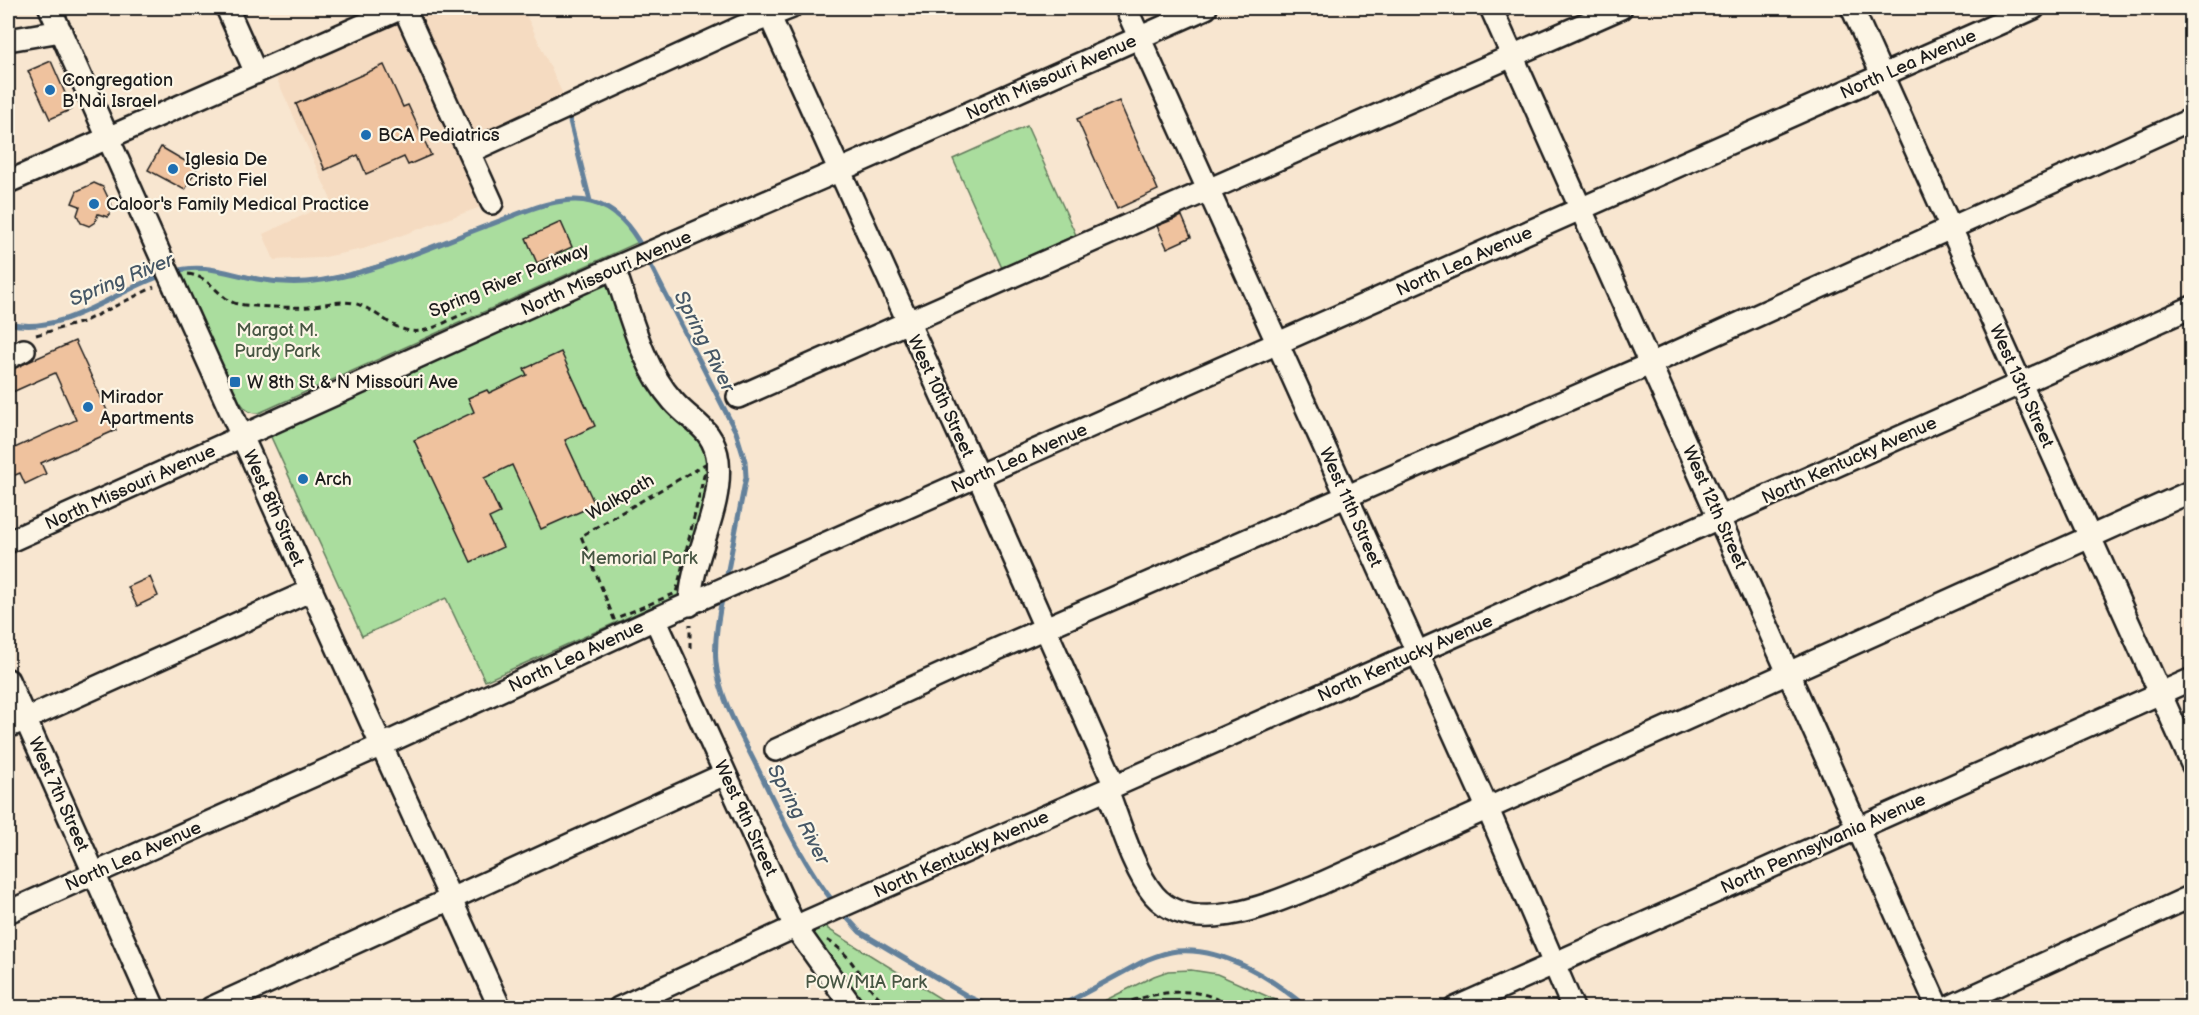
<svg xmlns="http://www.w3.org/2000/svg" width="2199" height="1015" font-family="'Balsamiq Sans',sans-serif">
	<rect width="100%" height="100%" fill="#f8e6d0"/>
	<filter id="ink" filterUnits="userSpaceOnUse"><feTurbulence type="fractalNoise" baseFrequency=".0167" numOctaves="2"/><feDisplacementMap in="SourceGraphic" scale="12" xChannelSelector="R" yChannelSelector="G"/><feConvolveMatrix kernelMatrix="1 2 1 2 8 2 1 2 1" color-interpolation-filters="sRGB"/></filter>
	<g filter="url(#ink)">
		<path fill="#f5dbc1" d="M402 8H523L565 99 466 143 492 203 363 249 320 258 274 260 263 234 332 202 271 66Z"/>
		<path fill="#aadd9e" stroke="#637c5d" stroke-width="1.5" d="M1027 126 1076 235 1002 268 953 159Z
			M569 200C601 202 624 213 639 242L259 413C248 414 244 408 238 399L178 270C227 263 268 289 318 280 377 270 432 246 487 226 514 216 541 205 569 200Z
			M614 268 637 333 716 448 692 586 678 595 485 681 446 598 362 636 266 426Z
			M823 915 828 929 954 1007H853L795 927Z
			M1191 970 1217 974 1278 1001 1287 1007H1092L1154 976 1168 971Z"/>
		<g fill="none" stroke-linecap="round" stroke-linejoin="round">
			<path stroke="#64819b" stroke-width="5" d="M568 113 590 201
				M647 258 736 432 745 461 746 477 726 580
				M172 272C202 262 229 274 257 279 273 282 291 283 307 282 367 277 430 247 486 226 515 216 559 193 591 202 616 208 631 227 643 249
				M8 323C62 337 114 291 163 275
				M723 595C718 617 714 641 716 663 720 701 742 736 758 769 781 816 803 864 835 904
				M841 911 860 932 969 997 994 1008
				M1057 1008 1146 960C1156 956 1166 952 1177 951 1224 947 1273 979 1307 1008"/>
		</g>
		<path fill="#efc29e" stroke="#1c1c1c" stroke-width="1.5" d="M51 61 72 109 50 119 28 71Z
			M384 65 403 107 408 105 431 155 408 165 404 157 366 174 358 155 325 170 296 104Z
			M1119 101 1158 190 1117 209 1077 119Z
			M161 147 197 168 185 190 148 170Z
			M94 183 103 187 112 206 108 217 98 214 95 222 89 226 81 223 77 215 80 206 72 203 77 191Z
			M1182 216 1191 237 1167 248 1157 226Z
			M561 222 572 247 537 263 526 238Z
			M75 341 116 430 41 463 46 474 25 484 20 473 8 478V451L76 420 55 373 8 394V371Z
			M561 352 595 426 565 440 595 505 541 529 512 465 484 478 500 513 489 518 503 547 471 562 414 440 474 412 468 398 487 390 489 393 527 375 524 369Z
			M150 577 158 596 137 606 128 587Z"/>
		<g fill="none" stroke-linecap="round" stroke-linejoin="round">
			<defs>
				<path id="minor" d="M50 8 162 259
					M227 8 256 73
					M404 8 492 203
					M766 8 978 476 1115 786
					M1126 8 1487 807 1573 1008
					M1491 8 1938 1008
					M1852 8 2192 764
					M8 40 61 31
					M469 152 741 27 790 8
					M8 182 402 8
					M614 268C630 312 641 365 673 401 693 424 714 428 718 461 723 511 691 556 690 605
					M175 288 500 1008
					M8 358 24 350
					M738 397 1621 8
					M8 542 614 268 838 171 1206 8
					M655 619 795 927 853 1008
					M8 680 154 1008
					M8 727 312 590
					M776 750 995 650 1650 364 2192 119
					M1107 790C1119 820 1133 870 1154 895 1194 941 1277 901 1322 883L2192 491
					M8 912 382 745 655 619 2034 8
					M211 1008 725 774
					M619 1008 808 921 1416 653 2192 307
					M1455 1008 2192 679
					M1947 1008 2192 896"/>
			</defs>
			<use href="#minor" stroke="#1c1c1c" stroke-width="26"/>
			<path stroke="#1c1c1c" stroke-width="3" stroke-dasharray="6 4.5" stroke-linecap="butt" d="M188 274C211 277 216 295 234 303 246 307 294 308 308 307 323 305 338 300 353 303 377 308 394 335 421 331 438 328 456 316 472 310
				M36 335 83 322 154 287
				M707 463 676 593 614 619 581 536Z
				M690 648V625
				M827 940C857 956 864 994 895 1008
				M1112 1008C1147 994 1199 980 1230 1008"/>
			<use href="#minor" stroke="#fcf5e5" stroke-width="21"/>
			<defs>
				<path id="minor-bridge" d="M162 259 175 288"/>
			</defs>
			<use href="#minor-bridge" stroke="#1c1c1c" stroke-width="26" stroke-linecap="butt"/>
			<use href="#minor-bridge" stroke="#fcf5e5" stroke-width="21"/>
		</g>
	</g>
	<g fill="#1f6fb2" stroke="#fcf5e5" stroke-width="2">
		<circle cx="50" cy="90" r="6"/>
		<circle cx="366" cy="135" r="6"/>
		<circle cx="173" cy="169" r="6"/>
		<circle cx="94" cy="204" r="6"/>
		<rect x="229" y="376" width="12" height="12" rx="3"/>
		<circle cx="88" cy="407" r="6"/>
		<circle cx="303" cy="479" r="6"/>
	</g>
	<g text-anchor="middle" stroke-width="4.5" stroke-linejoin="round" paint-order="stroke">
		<g font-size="18" fill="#1c1c1c" stroke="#fcf5e5">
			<text transform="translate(1908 64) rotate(-24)" y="6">North Lea Avenue</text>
			<text transform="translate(1051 77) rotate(-24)" y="6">North Missouri Avenue</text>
			<text transform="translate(1464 261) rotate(-24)" y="6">North Lea Avenue</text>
			<text transform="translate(606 273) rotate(-24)" y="6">North Missouri Avenue</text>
			<text transform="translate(509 280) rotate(-22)" y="6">Spring River Parkway</text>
			<text transform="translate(2022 386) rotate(66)" y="6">West 13th Street</text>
			<text transform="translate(941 396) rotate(65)" y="6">West 10th Street</text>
			<text transform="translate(1019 458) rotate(-24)" y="6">North Lea Avenue</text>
			<text transform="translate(1849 460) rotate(-24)" y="6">North Kentucky Avenue</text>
			<text transform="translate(130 487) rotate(-24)" y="6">North Missouri Avenue</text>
			<text transform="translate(620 497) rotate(-30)" y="6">Walkpath</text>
			<text transform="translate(1351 507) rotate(66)" y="6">West 11th Street</text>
			<text transform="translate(1715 507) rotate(66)" y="6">West 12th Street</text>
			<text transform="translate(274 508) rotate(66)" y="6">West 8th Street</text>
			<text transform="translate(576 656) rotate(-25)" y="6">North Lea Avenue</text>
			<text transform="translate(1405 658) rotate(-24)" y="6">North Kentucky Avenue</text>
			<text transform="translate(59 794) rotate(66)" y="6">West 7th Street</text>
			<text transform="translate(746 818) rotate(65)" y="6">West 9th Street</text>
			<text transform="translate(1823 843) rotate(-24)" y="6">North Pennsylvania Avenue</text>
			<text transform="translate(961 854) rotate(-24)" y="6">North Kentucky Avenue</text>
			<text transform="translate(133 856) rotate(-24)" y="6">North Lea Avenue</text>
		</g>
		<g font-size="18" fill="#1c1c1c" stroke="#fcf5e5" text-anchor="start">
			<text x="62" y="86">Congregation<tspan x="62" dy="21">B'Nai Israel</tspan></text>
			<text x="378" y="141">BCA Pediatrics</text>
			<text x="185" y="165">Iglesia De<tspan x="185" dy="21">Cristo Fiel</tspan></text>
			<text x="106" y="210">Caloor's Family Medical Practice</text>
			<text x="247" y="388">W 8th St &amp; N Missouri Ave</text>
			<text x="100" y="403">Mirador<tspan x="100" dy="21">Apartments</tspan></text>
			<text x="315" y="485">Arch</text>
		</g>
		<g font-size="18" fill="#475643" stroke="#fcf5e5">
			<text x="277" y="336">Margot M.<tspan x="277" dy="21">Purdy Park</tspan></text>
			<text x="639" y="564">Memorial Park</text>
			<text x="866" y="988">POW/MIA Park</text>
		</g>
		<g font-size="20" font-style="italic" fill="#465766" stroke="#fcf5e5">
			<text transform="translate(121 279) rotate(-22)" y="7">Spring River</text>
			<text transform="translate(705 341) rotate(63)" y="7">Spring River</text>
			<text transform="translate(799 814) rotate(62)" y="7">Spring River</text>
		</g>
	</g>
	<rect width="2199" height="1015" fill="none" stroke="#fcf5e5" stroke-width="30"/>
	<rect x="15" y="15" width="2169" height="985" fill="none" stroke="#1c1c1c" stroke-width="2" filter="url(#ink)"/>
</svg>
